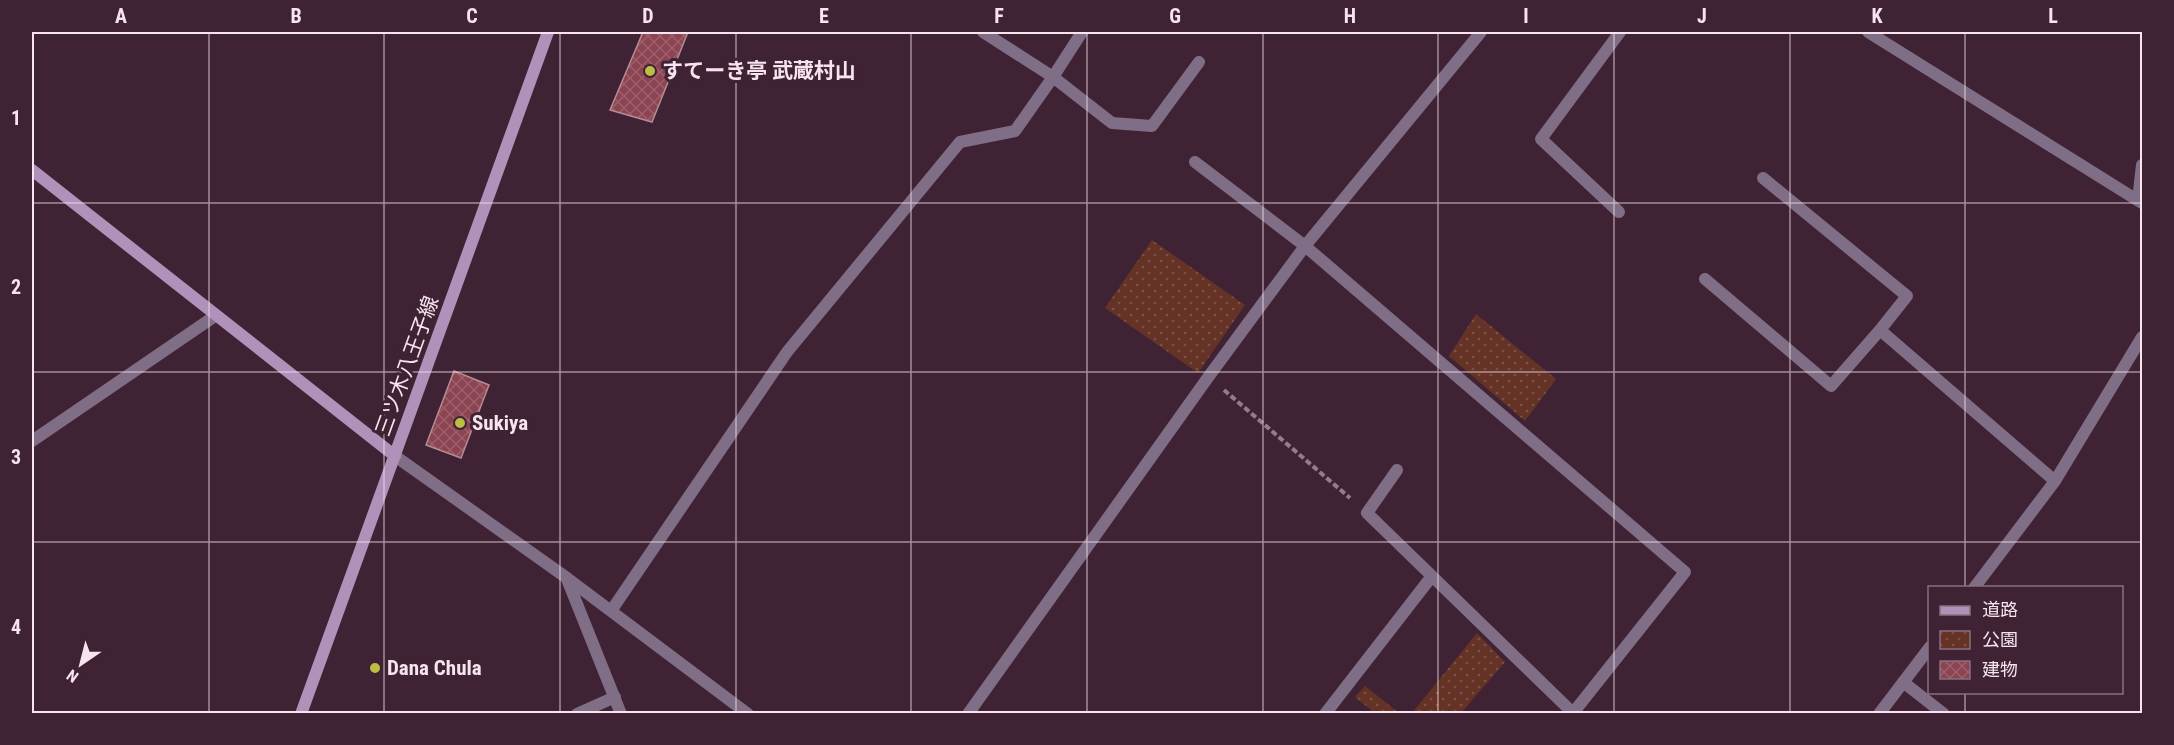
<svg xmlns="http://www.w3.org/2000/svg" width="2174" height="745" font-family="'Roboto Condensed','Noto Sans JP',sans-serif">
	<defs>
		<pattern id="park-dots" width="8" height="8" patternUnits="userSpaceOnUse" patternTransform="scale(1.5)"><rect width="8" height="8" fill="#653226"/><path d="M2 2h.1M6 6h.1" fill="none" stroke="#7c5046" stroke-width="1.8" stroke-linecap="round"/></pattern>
		<pattern id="building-cross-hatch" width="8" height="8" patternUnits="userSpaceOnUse" patternTransform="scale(1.5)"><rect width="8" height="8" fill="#8c4453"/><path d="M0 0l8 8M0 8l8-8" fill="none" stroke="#9d5f6c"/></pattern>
	</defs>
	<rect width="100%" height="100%" fill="#3f2334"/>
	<path fill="url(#park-dots)" d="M1152 240 1245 305 1198 373 1105 308Z
		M1476 314 1556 379 1525 421 1449 356Z
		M1477 633 1505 662 1461 713H1412Z
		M1365 686 1399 713H1375L1355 697Z"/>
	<path fill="url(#building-cross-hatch)" stroke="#b48c91" stroke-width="1.5" d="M643 32H688L652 122 610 110Z
		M454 371 489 385 461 458 426 445Z"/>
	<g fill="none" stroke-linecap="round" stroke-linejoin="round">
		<path stroke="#947d8a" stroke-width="4" stroke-dasharray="6 3" stroke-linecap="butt" d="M1224 390 1350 498"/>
		<path stroke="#806d86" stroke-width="12" d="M1053 77 1112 123 1152 126 1199 62
			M1195 162 1305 246
			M1619 212 1541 139 1620 32
			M577 714 615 697"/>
		<path stroke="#806d86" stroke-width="12" d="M983 32 1053 77
			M1868 32 2142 203
			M1763 178 1907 296 1880 330 2055 481
			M2138 200 2142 165
			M1305 246 1685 572 1573 713
			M1705 279 1831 386 1880 330
			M32 441 215 316
			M395 456 567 578 748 714
			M1397 470 1367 513 1574 714
			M567 579 621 714
			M1974 588 2055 481 2142 337
			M611 611 787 352 960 142 1015 131 1053 77 1082 32
			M1903 682 1944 714
			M968 714 1209 376 1305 246 1481 32
			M1325 714 1432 576
			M1879 714 1930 647"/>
		<path stroke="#af91b9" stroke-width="12" d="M32 170 395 456
			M301 714 548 32"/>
	</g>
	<path fill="none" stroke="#f7e4ee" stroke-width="1.5" stroke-opacity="0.55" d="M209 32V714M384 32V714M560 32V714M736 32V714M911 32V714M1087 32V714M1263 32V714M1438 32V714M1614 32V714M1790 32V714M1965 32V588M32 203H2142M32 372H2142M32 542H2142M1965 692V714"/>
	<g fill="#bcbf43" stroke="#3f2334" stroke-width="2">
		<circle cx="650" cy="71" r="6"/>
		<circle cx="460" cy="423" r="6"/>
		<circle cx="375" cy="668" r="6"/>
	</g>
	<g text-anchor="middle" stroke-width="6" stroke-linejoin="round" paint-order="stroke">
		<g font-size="21" font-weight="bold" fill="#f7e4ee" stroke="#3f2334" text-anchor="start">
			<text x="662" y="78">すてーき亭 武蔵村山</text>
			<text x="472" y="430">Sukiya</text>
			<text x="387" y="675">Dana Chula</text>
		</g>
		<g font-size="21" fill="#f7e4ee" stroke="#3f2334">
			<text transform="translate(407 366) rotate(-70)" y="7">三ツ木八王子線</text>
		</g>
	</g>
	<rect width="2174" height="745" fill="none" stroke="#3f2334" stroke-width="66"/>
	<rect x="1928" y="586" width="195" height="108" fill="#3f2334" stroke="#89707e" stroke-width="1.5"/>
	<rect x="1940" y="606" width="30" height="9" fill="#af91b9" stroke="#89707e" stroke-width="1.5"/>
	<text x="1982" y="616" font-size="18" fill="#f7e4ee">道路</text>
	<rect x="1940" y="631" width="30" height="18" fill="url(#park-dots)" stroke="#89707e" stroke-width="1.5"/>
	<text x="1982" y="646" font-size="18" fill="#f7e4ee">公園</text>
	<rect x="1940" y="661" width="30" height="18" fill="url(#building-cross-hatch)" stroke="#89707e" stroke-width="1.5"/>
	<text x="1982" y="676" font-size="18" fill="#f7e4ee">建物</text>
	<g transform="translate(81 664) rotate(215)" stroke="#3f2334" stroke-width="4.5" paint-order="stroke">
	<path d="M0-4.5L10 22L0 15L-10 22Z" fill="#f7e4ee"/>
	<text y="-9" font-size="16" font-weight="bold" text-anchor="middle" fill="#f7e4ee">N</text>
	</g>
	<rect x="33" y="33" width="2108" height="679" fill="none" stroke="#f7e4ee" stroke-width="2"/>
	<g font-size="20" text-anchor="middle" font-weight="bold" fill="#f7e4ee">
		<text x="121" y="23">A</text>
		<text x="296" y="23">B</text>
		<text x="472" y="23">C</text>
		<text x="648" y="23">D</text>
		<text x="824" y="23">E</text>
		<text x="999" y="23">F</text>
		<text x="1175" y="23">G</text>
		<text x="1350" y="23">H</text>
		<text x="1526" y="23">I</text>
		<text x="1702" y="23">J</text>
		<text x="1877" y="23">K</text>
		<text x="2053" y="23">L</text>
		<text x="16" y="125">1</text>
		<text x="16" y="294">2</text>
		<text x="16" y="464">3</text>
		<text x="16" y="634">4</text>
	</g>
</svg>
